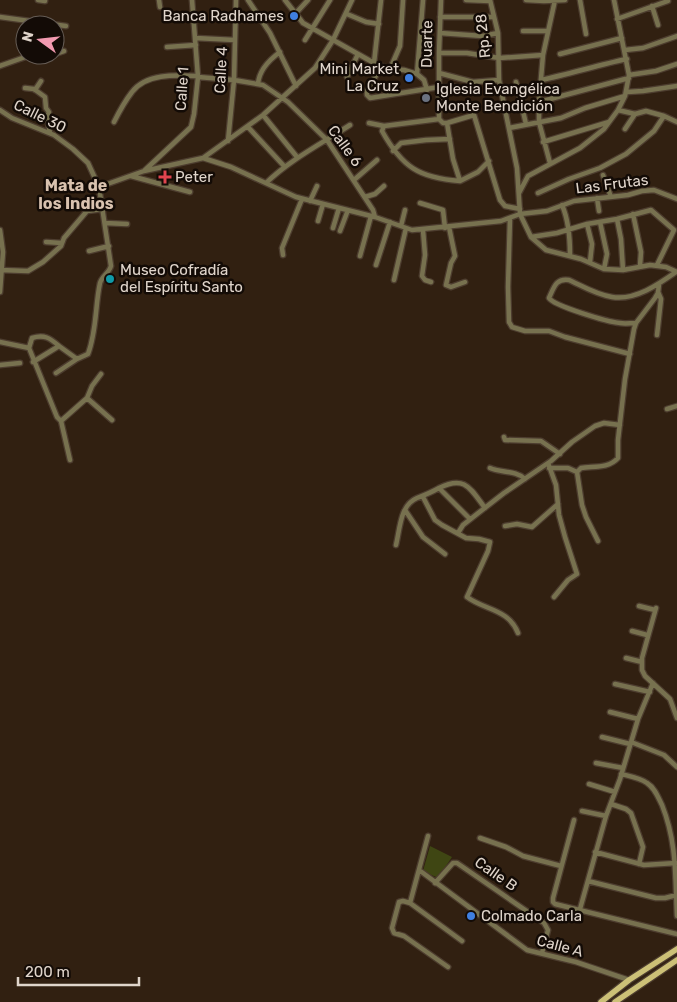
<svg xmlns="http://www.w3.org/2000/svg" width="677" height="1002" font-family="Rubik,sans-serif">
	<rect width="100%" height="100%" fill="#312011"/>
	<path fill="#3f4613" d="M430 846 452 857 438 878 423 871Z"/>
	<g fill="none" stroke-linecap="round" stroke-linejoin="round">
		<defs>
			<path id="minor" d="M38 0 45 1
				M159 0 160 7
				M248 0 270 33 296 86
				M285 0 303 23 374 63 390 69 404 70 417 74 424 80 427 90
				M466 0 490 1
				M490 0 498 33 499 80 517 168 520 214 531 237 546 250 581 259 604 269 623 270 650 265 666 267 677 272
				M526 0 544 1 565 0
				M580 0 586 34
				M652 6 658 25
				M295 14 308 0
				M347 14 366 22 379 24
				M0 17 66 26
				M440 17H494
				M617 19 668 1
				M523 31H548
				M440 33 483 36 498 33
				M195 38 235 40
				M305 40 330 0
				M167 47 196 45
				M625 50 643 48 677 36
				M439 53H467L499 58 543 55
				M55 54 64 51
				M560 54 622 38
				M374 63 381 0
				M0 66 31 55
				M382 66 367 90V95L370 98 439 87H456
				M390 69 400 46 403 0
				M439 73 473 82 499 80
				M417 74 423 0
				M629 75 656 71 677 64
				M198 77 234 80 263 85 288 102 327 140 373 210 375 217
				M347 77 358 54
				M541 80C570 74 598 65 627 59
				M516 82 526 124
				M258 84C259 70 269 60 280 52
				M25 88 34 89 45 97 46 108 49 112 47 117 50 133
				M35 90 41 81
				M627 92 643 91 677 86
				M539 102 629 78
				M0 110 12 118 54 135 73 149 88 163 99 187 111 266C109 273 102 276 100 283 95 306 97 330 88 354L77 359
				M263 115 297 157
				M664 116 677 122
				M439 119V53L441 0
				M114 122C119 112 125 101 132 92 146 73 176 75 198 76
				M369 123 384 126 439 119 443 123H447L474 115 500 200 505 206 520 209
				M447 123 453 159 460 181 478 172 489 161
				M384 126 382 131C402 167 419 178 460 181
				M248 127 284 166
				M509 128 561 118 585 108 625 96
				M625 129 635 114
				M228 141 234 80 236 0
				M543 142 609 122
				M393 151 401 143 426 140 450 139
				M203 158 231 167 296 197 375 217 412 230 501 221 520 214 547 211 574 201 628 195 642 191 654 190 677 199
				M550 163 539 122V102L543 55 555 0
				M144 171 203 158 263 115 315 68 333 40 352 0
				M603 175 611 197
				M131 176 190 192
				M354 180 377 160
				M266 183C291 159 321 144 350 125
				M99 187 144 171 191 127 194 114 198 77 192 0
				M519 193 528 176 580 148 604 129 618 110 625 96 629 75 614 0
				M538 193 569 179 600 168 626 154 654 131 664 116 646 111 635 114 618 110
				M365 197 375 194 384 186
				M597 198 599 211
				M310 201 317 186
				M420 203 443 210 445 228
				M562 205C569 221 570 238 570 255
				M633 214 641 252 640 266
				M510 218 508 287 509 322 512 327 525 331H549L565 337 630 354
				M617 219 621 239 623 270
				M318 221 323 204
				M600 222 607 254 604 269
				M105 223 127 224
				M587 224 592 244 590 262
				M401 226 405 210
				M449 227 455 256 451 263 446 285 451 287 465 282
				M333 228 339 208
				M0 230 3 252 0 292
				M423 230 425 255 422 276 425 280 431 282
				M340 231 348 210
				M531 237 557 233 587 224 617 219 651 210 674 230 657 265
				M46 242 62 243
				M89 251 109 246
				M283 255 282 248 302 199
				M360 256 371 216
				M376 265 390 222
				M0 270 28 271 43 262 61 246 64 238 87 211 103 209
				M394 280 406 228
				M636 323C630 323 625 324 620 323 608 322 554 306 549 298 554 287 556 278 569 280 582 286 597 295 612 297 635 301 659 284 676 272
				M657 335 661 299 658 292
				M0 342 29 348 57 417 61 421 70 460
				M29 348 32 338C44 334 50 338 59 346L33 362
				M0 365 20 363
				M56 373 77 359 59 346
				M87 398 112 420
				M667 409 677 406
				M61 421 87 398 92 386 101 374
				M504 437 505 440 541 441 560 454
				M548 463 556 485 559 515 565 537 577 574 568 580 554 597
				M490 468C501 473 516 470 525 479
				M549 468H568L577 472 582 505 586 517 598 541
				M577 472 581 468C594 466 608 469 618 458V440L625 379 634 329 636 323 655 298 658 293 659 284
				M439 488C465 475 470 488 485 508
				M423 497 435 520 442 525 466 538 479 539 490 542 488 551 467 597C484 610 509 609 518 633
				M405 510 423 537 445 554
				M505 526 517 524 532 527 558 504
				M458 533 463 525 477 514 504 493 551 461 572 442 595 426 604 423 620 425
				M396 545C400 529 400 505 417 498 425 495 432 492 439 488L470 519
				M639 606 655 610
				M656 608 642 658V670L645 676 670 699 677 718
				M632 631 647 635
				M626 658 642 662
				M615 684 650 692
				M610 712 638 719
				M602 737 630 744
				M631 742 664 755 677 767
				M596 763 623 768
				M621 774C629 776 640 778 647 783 655 788 658 797 662 805 677 843 675 875 677 916
				M589 784 615 792
				M611 804 626 809 631 813 643 847 639 864
				M582 811 606 816
				M574 820 553 898V902L555 904 677 934
				M480 838 506 847 523 856 561 866
				M595 852 644 865 676 863
				M419 870 527 950 576 962 629 980
				M588 881 656 898H665L677 895
				M435 883 453 863H457L544 923 548 930 542 953
				M410 903 428 836
				M580 909 606 816 620 779 638 719 653 683
				M448 967 404 936 394 933 392 928 399 902 403 901 410 903 462 941"/>
			<path id="major" d="M601 1002 629 980 677 949
				M615 1002 677 960"/>
		</defs>
		<use href="#minor" stroke="#4d3d2f" stroke-width="7"/>
		<use href="#major" stroke="#4d3d2f" stroke-width="8"/>
		<use href="#minor" stroke="#77714f" stroke-width="4.5"/>
		<use href="#major" stroke="#ccc077" stroke-width="5.5"/>
	</g>
	<g fill="#3f7fe0" stroke="#130b06" stroke-width="2">
		<circle cx="294" cy="16" r="5"/>
		<circle cx="409" cy="78" r="5"/>
		<circle cx="471" cy="916" r="5"/>
	</g>
	<circle fill="#6b7280" stroke="#130b06" stroke-width="2" cx="426" cy="98" r="5"/>
	<path fill="#e0444e" stroke="#130b06" stroke-width="2" d="M162.5 169.5h5v5h5v5h-5v5h-5v-5h-5v-5h5z"/>
	<circle fill="#0f9aa8" stroke="#130b06" stroke-width="2" cx="110" cy="279" r="5"/>
	<g text-anchor="middle" stroke-width="5" stroke-linejoin="round" paint-order="stroke">
		<g font-size="15" fill="#e0d5cb" stroke="#130b06" text-anchor="start">
			<text x="284" y="21" text-anchor="end">Banca Radhames</text>
			<text x="399" y="74" text-anchor="end">Mini Market<tspan x="399" dy="17">La Cruz</tspan></text>
			<text x="436" y="94">Iglesia Evangélica<tspan x="436" dy="17">Monte Bendición</tspan></text>
			<text x="175" y="182">Peter</text>
			<text x="120" y="275">Museo Cofradía<tspan x="120" dy="17">del Espíritu Santo</tspan></text>
			<text x="481" y="921">Colmado Carla</text>
		</g>
		<g font-size="15" fill="#e0d5cb" stroke="#130b06">
			<text transform="translate(483 36) rotate(-96)" y="5">Rp. 28</text>
			<text transform="translate(427 44) rotate(-89)" y="5">Duarte</text>
			<text transform="translate(221 70) rotate(-87)" y="5">Calle 4</text>
			<text transform="translate(182 89) rotate(-86)" y="5">Calle 1</text>
			<text transform="translate(40 116) rotate(26)" y="5">Calle 30</text>
			<text transform="translate(345 146) rotate(54)" y="5">Calle 6</text>
			<text transform="translate(612 184) rotate(-7)" y="5">Las Frutas</text>
			<text transform="translate(496 874) rotate(35)" y="5">Calle B</text>
			<text transform="translate(560 946) rotate(15)" y="5">Calle A</text>
		</g>
		<g font-size="16" font-weight="bold" fill="#d9c2af" stroke="#130b06">
			<text x="76" y="191">Mata de<tspan x="76" dy="18">los Indios</tspan></text>
		</g>
	</g>
	<g transform="translate(40 40) rotate(285)"><circle r="24" fill="#130b06" stroke="#655c55"/>
	<path d="M0-4L9 19L0 12L-9 19Z" fill="#f29ab0"/>
	<text y="-8" font-size="14" font-weight="bold" text-anchor="middle" fill="#e0d5cb">N</text>
	</g>
	<path d="M18 977v8h121v-8" fill="none" stroke="#e0d5cb" stroke-width="2.5"/>
	<text x="25" y="977" font-size="15" fill="#e0d5cb" stroke="#130b06" stroke-width="4" paint-order="stroke">200 m</text>
</svg>
